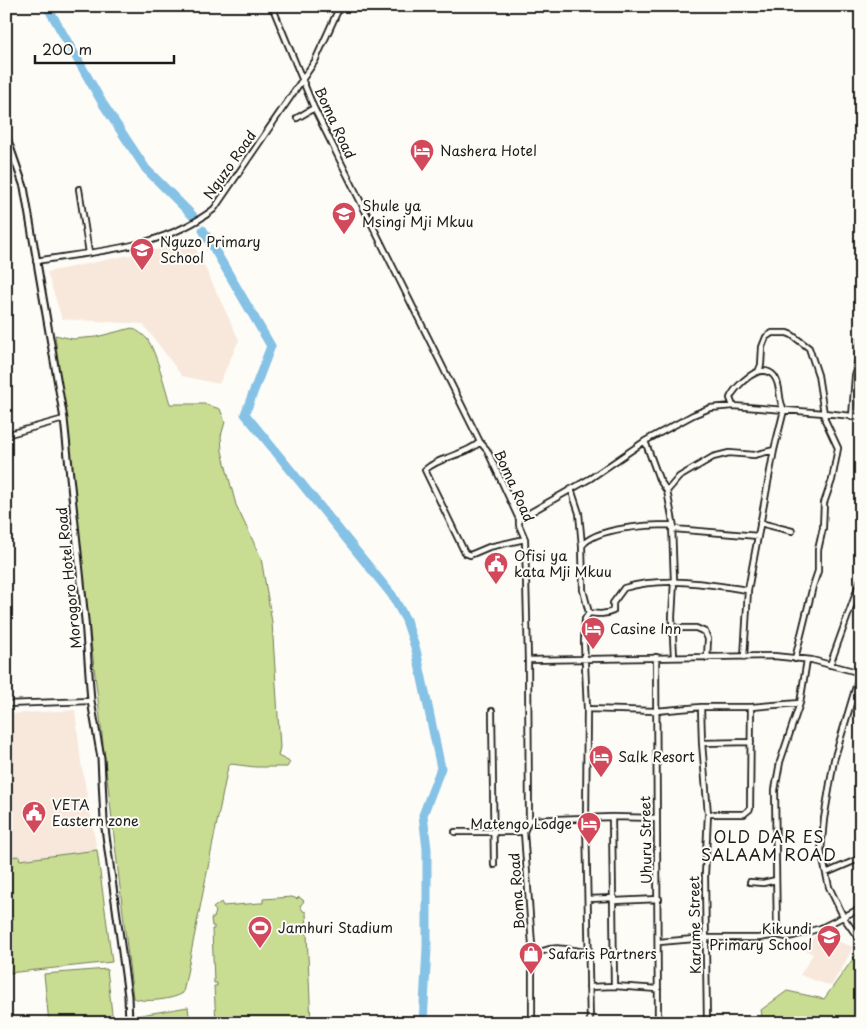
<svg xmlns="http://www.w3.org/2000/svg" width="867" height="1029" font-family="'Playpen Sans',sans-serif">
	<rect width="100%" height="100%" fill="#fdfcf7"/>
	<filter id="ink" filterUnits="userSpaceOnUse"><feTurbulence type="fractalNoise" baseFrequency=".02" numOctaves="2"/><feDisplacementMap in="SourceGraphic" scale="10" xChannelSelector="R" yChannelSelector="G"/><feConvolveMatrix kernelMatrix="1 2 1 2 8 2 1 2 1" color-interpolation-filters="sRGB"/></filter>
	<g filter="url(#ink)">
		<path fill="#f7e8db" d="M193 242 239 340 219 384 182 376 143 324 62 319 47 272Z
			M75 710 81 762 97 850 20 860 8 856 6 857V714Z
			M816 933 853 947 845 963 831 986 800 975 813 954 805 950Z"/>
		<path fill="#c8dd92" stroke="#727c57" d="M132 328C138 331 144 335 148 340 157 355 165 387 170 404H204L220 409 225 422 221 436 222 451 227 471 236 505 261 558 272 622 280 747 278 756 290 762 287 767H255L231 764 228 767 183 993C173 1000 143 1003 133 998L55 335 73 339 96 337Z
			M97 850 112 962 8 973 6 959V857L19 856 20 860Z
			M292 897 297 899 299 897 304 901 300 906 303 911 306 912 311 1023H216L214 986H217V983H214L212 929H214V926H212L211 918H214L216 911 213 908 221 902 223 906 260 903H263V899Z
			M861 948V1023H763L761 1010 787 991 824 999Z
			M107 969 113 1023H49L44 974Z
			M188 1007 190 1023H129V1017Z"/>
		<g fill="none" stroke-linecap="round" stroke-linejoin="round">
			<path stroke="#85c2e5" stroke-width="9" d="M47 6 103 104 146 169 193 216
				M203 230 271 346 245 414 392 595 406 620 416 650 441 768 423 815 427 849V948L423 1023"/>
			<defs>
				<path id="minor" d="M272 6 314 108 480 442 487 450 519 519V525L525 539 528 660 529 820 524 832 532 945V1023
					M297 118 314 108
					M79 189 89 253
					M36 261C97 251 164 248 214 209L315 61 340 6
					M758 372 761 365 762 347 766 337 772 333H787L792 335 809 348 818 375 825 420 838 448 832 480 824 503 823 528 818 550V571L813 586 795 659
					M733 406 730 398C735 386 761 360 774 376 782 386 777 398 784 410L774 450 748 590 744 657
					M852 417 855 376 861 341
					M6 435 64 419
					M645 441 659 479 667 491 674 527
					M480 442C465 456 440 456 425 470L465 553 470 555 489 547 525 539
					M571 489 579 513 582 546
					M667 491 679 477 713 457 729 453 754 455 774 450
					M519 519 591 478 645 441 693 415 710 408 733 406 824 413 861 417
					M760 523 792 531
					M672 525 674 581 672 617 674 657
					M674 529 758 536
					M589 613C599 614 604 615 613 611V603L624 588C665 576 707 584 748 590
					M674 628H696L705 632 708 639 707 658
					M656 657 658 1023
					M528 660 774 656 812 660 861 673
					M830 665 861 579
					M860 673 834 760 824 819 821 851 829 887 844 918 861 942
					M6 704 91 701
					M701 707 702 743 708 814 705 875 707 1023
					M587 709 656 711 701 707H751L800 703
					M492 711 494 865
					M702 743 751 742
					M708 814H744L750 809 751 707
					M612 817 614 986
					M529 820 612 817 657 818
					M455 832H524
					M826 873 861 858
					M750 882 763 883 776 880
					M588 899 614 898V901L659 899
					M777 935 775 790 780 762 800 703 807 660
					M659 942 706 938H759L777 935 786 937 793 936 821 928 861 908
					M543 951C558 945 573 951 589 952
					M589 987 614 986 658 989
					M590 1023 586 819 587 709 584 642 585 619 589 613 583 590 582 546C595 527 651 525 672 525"/>
				<path id="tertiary" d="M6 135 24 187 64 419 85 620 91 701 101 758 104 821 128 996 129 1023"/>
			</defs>
			<use href="#minor" stroke="#1c1c1c" stroke-width="8"/>
			<use href="#tertiary" stroke="#1c1c1c" stroke-width="9"/>
			<use href="#minor" stroke="#fdfcf7" stroke-width="4.5"/>
			<use href="#tertiary" stroke="#fdfcf7" stroke-width="5"/>
		</g>
	</g>
	<defs>
		<symbol id="hotel-pin" viewBox="-11 -11 22 30"><path d="M0 17L-7.5 6A9.5 9.5 0 1 1 7.5 6Z" fill="#d1495b" stroke="#fdfcf7"/><path d="M-6-4.5h1.5V1H6V5H4.5V3h-9V5H-6ZM-4 0a1.8 1.8 0 1 1 3.6 0ZM.5 0V-2.5h3Q6-2.5 6 0Z" fill="#fff"/></symbol>
		<symbol id="school-pin" viewBox="-11 -11 22 30"><path d="M0 17L-7.5 6A9.5 9.5 0 1 1 7.5 6Z" fill="#d1495b" stroke="#fdfcf7"/><path d="M0-5L7-2L0 1L-7-2ZM-4 1L0 2.5L4 1V4Q0 6-4 4Z" fill="#fff"/></symbol>
		<symbol id="civic-pin" viewBox="-11 -11 22 30"><path d="M0 17L-7.5 6A9.5 9.5 0 1 1 7.5 6Z" fill="#d1495b" stroke="#fdfcf7"/><path d="M-.6-6.5H3V-4.5H.6V-3L4-1V1h2V6H-6V1h2V-1L-.6-3ZM-1.2 2.5V6h2.4V2.5Z" fill="#fff"/></symbol>
		<symbol id="stadium-pin" viewBox="-11 -11 22 30"><path d="M0 17L-7.5 6A9.5 9.5 0 1 1 7.5 6Z" fill="#d1495b" stroke="#fdfcf7"/><path d="M0-5a6.5 5 0 1 0 0 10a6.5 5 0 1 0 0-10ZM-3.5-1.8h7v3.6h-7Z" fill="#fff"/></symbol>
		<symbol id="shop-pin" viewBox="-11 -11 22 30"><path d="M0 17L-7.5 6A9.5 9.5 0 1 1 7.5 6Z" fill="#d1495b" stroke="#fdfcf7"/><path d="M-5-2.5h2.3a2.7 3.5 0 0 1 5.4 0H5L5.5 6h-11ZM-1.5-2.5h3a1.5 2.3 0 0 0-3 0Z" fill="#fff"/></symbol>
	</defs>
	<g fill-rule="evenodd">
		<use href="#hotel-pin" x="408" y="137" width="28" height="38"/>
		<use href="#school-pin" x="330" y="200" width="28" height="38"/>
		<use href="#school-pin" x="128" y="236" width="28" height="38"/>
		<use href="#civic-pin" x="482" y="550" width="28" height="38"/>
		<use href="#hotel-pin" x="579" y="615" width="28" height="38"/>
		<use href="#hotel-pin" x="587" y="743" width="28" height="38"/>
		<use href="#civic-pin" x="20" y="799" width="28" height="38"/>
		<use href="#hotel-pin" x="575" y="810" width="28" height="38"/>
		<use href="#stadium-pin" x="246" y="914" width="28" height="38"/>
		<use href="#school-pin" x="815" y="923" width="28" height="38"/>
		<use href="#shop-pin" x="517" y="940" width="28" height="38"/>
	</g>
	<g text-anchor="middle" stroke-width="4" stroke-linejoin="round" paint-order="stroke">
		<g font-size="14" fill="#1c1c1c" stroke="#fdfcf7">
			<text transform="translate(335 123) rotate(65)" y="5">Boma Road</text>
			<text transform="translate(230 165) rotate(-55)" y="5">Nguzo Road</text>
			<text transform="translate(514 486) rotate(66)" y="5">Boma Road</text>
			<text transform="translate(69 578) rotate(-96)" y="5">Morogoro Hotel Road</text>
			<text transform="translate(646 840) rotate(-91)" y="5">Uhuru Street</text>
			<text transform="translate(517 891) rotate(-94)" y="5">Boma Road</text>
			<text transform="translate(695 925) rotate(-91)" y="5">Karume Street</text>
		</g>
		<g font-size="14" fill="#1c1c1c" stroke="#fdfcf7" text-anchor="start">
			<text x="440" y="156">Nashera Hotel</text>
			<text x="362" y="211">Shule ya<tspan x="362" dy="16">Msingi Mji Mkuu</tspan></text>
			<text x="160" y="247">Nguzo Primary<tspan x="160" dy="16">School</tspan></text>
			<text x="514" y="561">Ofisi ya<tspan x="514" dy="16">kata Mji Mkuu</tspan></text>
			<text x="610" y="634">Casine Inn</text>
			<text x="618" y="762">Salk Resort</text>
			<text x="52" y="810">VETA<tspan x="52" dy="16">Eastern zone</tspan></text>
			<text x="572" y="829" text-anchor="end">Matengo Lodge</text>
			<text x="278" y="933">Jamhuri Stadium</text>
			<text x="812" y="934" text-anchor="end">Kikundi<tspan x="812" dy="16">Primary School</tspan></text>
			<text x="548" y="959">Safaris Partners</text>
		</g>
		<g font-size="16" letter-spacing="1" fill="#1c1c1c" stroke="#fdfcf7">
			<text x="769" y="843">OLD DAR ES<tspan x="769" dy="18">SALAAM ROAD</tspan></text>
		</g>
	</g>
	<rect width="867" height="1029" fill="none" stroke="#fdfcf7" stroke-width="25"/>
	<rect x="12" y="12" width="842" height="1004" fill="none" stroke="#1c1c1c" stroke-width="2" filter="url(#ink)"/>
	<path d="M35 55v8h139v-8" fill="none" stroke="#1c1c1c" stroke-width="2.5"/>
	<text x="42" y="55" font-size="15" fill="#1c1c1c" stroke="#fdfcf7" stroke-width="4" paint-order="stroke">200 m</text>
</svg>
